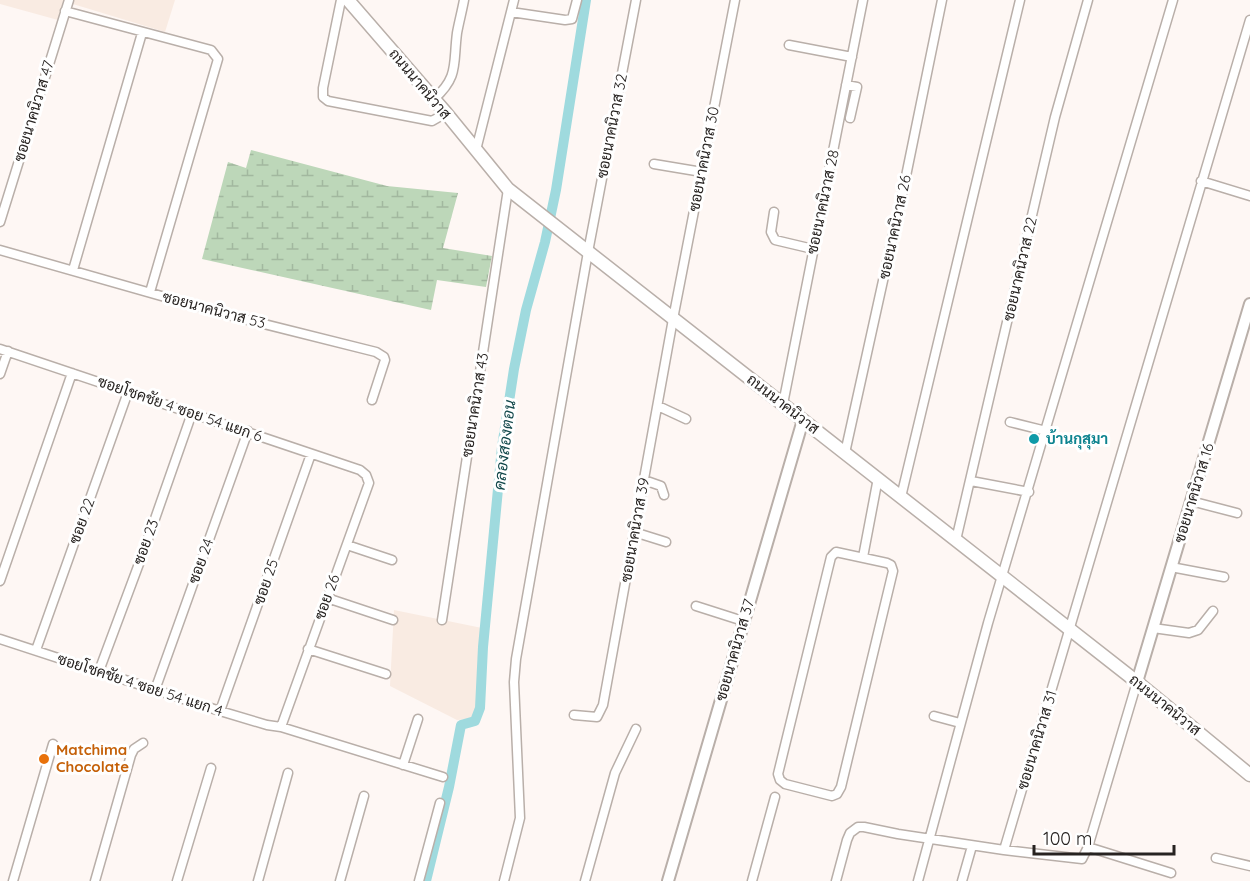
<svg xmlns="http://www.w3.org/2000/svg" width="1250" height="881" font-family="Quicksand,Sarabun,sans-serif">
	<defs>
		<pattern id="wetland-marsh" width="20" height="14" patternUnits="userSpaceOnUse" patternTransform="scale(1.5)"><rect width="20" height="14" fill="#bdd7b9"/><path d="M1 5h8M5 5V1M11 12h8M15 12V8" fill="none" stroke="#a2b89f"/></pattern>
	</defs>
	<rect width="100%" height="100%" fill="#fef7f4"/>
	<path fill="#f9ebe2" d="M0 0H175L165 32 63 1 58 20 0 4Z
		M394 610 482 628 478 699 475 715 470 719 457 720 390 686Z"/>
	<path fill="url(#wetland-marsh)" d="M251 150 387 186 458 193 443 248 492 256 486 287 437 280 431 310 202 259 228 162 246 168Z"/>
	<g fill="none" stroke-linecap="round" stroke-linejoin="round">
		<path stroke="#9fdade" stroke-width="10" d="M426 881 449 787 461 725 475 721 480 708 483 647 502 447 514 369 526 310 545 242 556 190 586 0"/>
		<defs>
			<path id="minor" d="M341 0 323 88V97L328 101 432 121 446 113
				M65 11 211 50 218 59 150 292
				M511 12 565 20 572 19 577 0
				M789 45 852 57
				M846 85 857 87 850 118
				M434 99C459 77 453 64 457 33 459 22 462 11 464 0
				M476 150 514 0
				M654 164 702 172
				M1201 181 1250 196
				M774 212 771 232 775 240 813 249
				M0 222 69 0
				M0 250 228 315 376 352 384 357 385 360 372 400
				M73 270 142 33
				M0 349 360 470 366 475 369 483 281 727
				M0 374 8 351
				M783 404 863 0
				M658 406 686 419
				M1010 422 1046 431
				M845 453 905 181 942 0
				M644 480 661 486 664 495
				M971 481 1029 492
				M901 497 1020 0
				M1191 501 1237 513
				M634 532 666 542
				M956 540 1055 117 1088 0
				M347 545 392 560
				M836 552 887 563 891 565 893 571 841 787 837 794 832 796 785 784 780 780 778 774 831 557Z
				M863 557 878 478
				M1171 567 1224 577
				M0 581 72 373
				M327 598 393 620
				M696 606 743 621
				M442 620 508 189
				M1153 628 1189 633 1198 630 1213 611
				M0 639 220 711 267 725 281 727 443 777
				M308 649 386 674
				M36 650 128 392
				M99 671 143 553 192 413
				M155 690 248 431
				M220 711 311 454
				M574 715 597 717 603 705 673 319 735 0
				M934 716 960 723
				M403 765 418 719
				M1088 847 1171 873
				M1004 850 1250 20
				M1216 858 1250 866
				M13 881 53 744
				M95 881 131 755 134 749 143 743
				M177 881 211 768
				M258 881 288 773
				M340 881 364 796
				M419 881 440 803
				M504 881 520 818 514 682 516 659 588 252 636 0
				M585 881 615 773 636 729
				M752 881 775 797
				M836 881 847 840 850 833 858 827H864L898 834 1004 850 1082 859 1088 847 1137 682
				M918 881 988 623 1173 0
				M962 881 972 846"/>
			<path id="tertiary" d="M1137 682 1250 304
				M668 881 803 420"/>
			<path id="secondary" d="M348 0 446 113 508 189 1137 682 1250 775"/>
		</defs>
		<use href="#minor" stroke="#b9afa9" stroke-width="11"/>
		<use href="#tertiary" stroke="#b9afa9" stroke-width="14"/>
		<use href="#secondary" stroke="#b9afa9" stroke-width="15"/>
		<use href="#minor" stroke="#fff" stroke-width="8"/>
		<use href="#tertiary" stroke="#fff" stroke-width="10"/>
		<use href="#secondary" stroke="#fff" stroke-width="12"/>
	</g>
	<circle fill="#0f9aa8" stroke="#fff" stroke-width="2" cx="1034" cy="439" r="6"/>
	<circle fill="#e8710a" stroke="#fff" stroke-width="2" cx="44" cy="759" r="6"/>
	<g text-anchor="middle" stroke-width="6" stroke-linejoin="round" paint-order="stroke">
		<g font-size="15" fill="#272321" stroke="#fff">
			<text transform="translate(420 84) rotate(50)" y="5">ถนนนาคนิวาส</text>
			<text transform="translate(34 111) rotate(-73)" y="5">ซอยนาคนิวาส 47</text>
			<text transform="translate(612 126) rotate(-79)" y="5">ซอยนาคนิวาส 32</text>
			<text transform="translate(704 159) rotate(-79)" y="5">ซอยนาคนิวาส 30</text>
			<text transform="translate(823 202) rotate(-78)" y="5">ซอยนาคนิวาส 28</text>
			<text transform="translate(895 227) rotate(-78)" y="5">ซอยนาคนิวาส 26</text>
			<text transform="translate(1020 269) rotate(-77)" y="5">ซอยนาคนิวาส 22</text>
			<text transform="translate(214 310) rotate(15)" y="5">ซอยนาคนิวาส 53</text>
			<text transform="translate(783 404) rotate(38)" y="5">ถนนนาคนิวาส</text>
			<text transform="translate(475 405) rotate(-81)" y="5">ซอยนาคนิวาส 43</text>
			<text transform="translate(180 409) rotate(19)" y="5">ซอยโชคชัย 4 ซอย 54 แยก 6</text>
			<text transform="translate(1194 493) rotate(-73)" y="5">ซอยนาคนิวาส 16</text>
			<text transform="translate(82 521) rotate(-70)" y="5">ซอย 22</text>
			<text transform="translate(635 530) rotate(-80)" y="5">ซอยนาคนิวาส 39</text>
			<text transform="translate(146 542) rotate(-70)" y="5">ซอย 23</text>
			<text transform="translate(201 561) rotate(-70)" y="5">ซอย 24</text>
			<text transform="translate(266 582) rotate(-71)" y="5">ซอย 25</text>
			<text transform="translate(327 597) rotate(-70)" y="5">ซอย 26</text>
			<text transform="translate(735 650) rotate(-74)" y="5">ซอยนาคนิวาส 37</text>
			<text transform="translate(140 685) rotate(18)" y="5">ซอยโชคชัย 4 ซอย 54 แยก 4</text>
			<text transform="translate(1165 705) rotate(39)" y="5">ถนนนาคนิวาส</text>
			<text transform="translate(1037 740) rotate(-73)" y="5">ซอยนาคนิวาส 31</text>
		</g>
		<g font-size="15" font-weight="bold" fill="#0d838f" stroke="#fff" text-anchor="start">
			<text x="1046" y="444">บ้านกุสุมา</text>
		</g>
		<g font-size="15" font-weight="bold" fill="#c56008" stroke="#fff" text-anchor="start">
			<text x="56" y="755">Matchima<tspan x="56" dy="17">Chocolate</tspan></text>
		</g>
		<g font-size="16" font-style="italic" fill="#11474a" stroke="#fff">
			<text transform="translate(504 445) rotate(-83)" y="6">คลองสองตอน</text>
		</g>
	</g>
	<path d="M1034 845v9h140v-9" fill="none" stroke="#272321" stroke-width="3"/>
	<text x="1043" y="845" font-size="18" fill="#272321" stroke="#ffffff" stroke-width="4.5" paint-order="stroke">100 m</text>
</svg>
